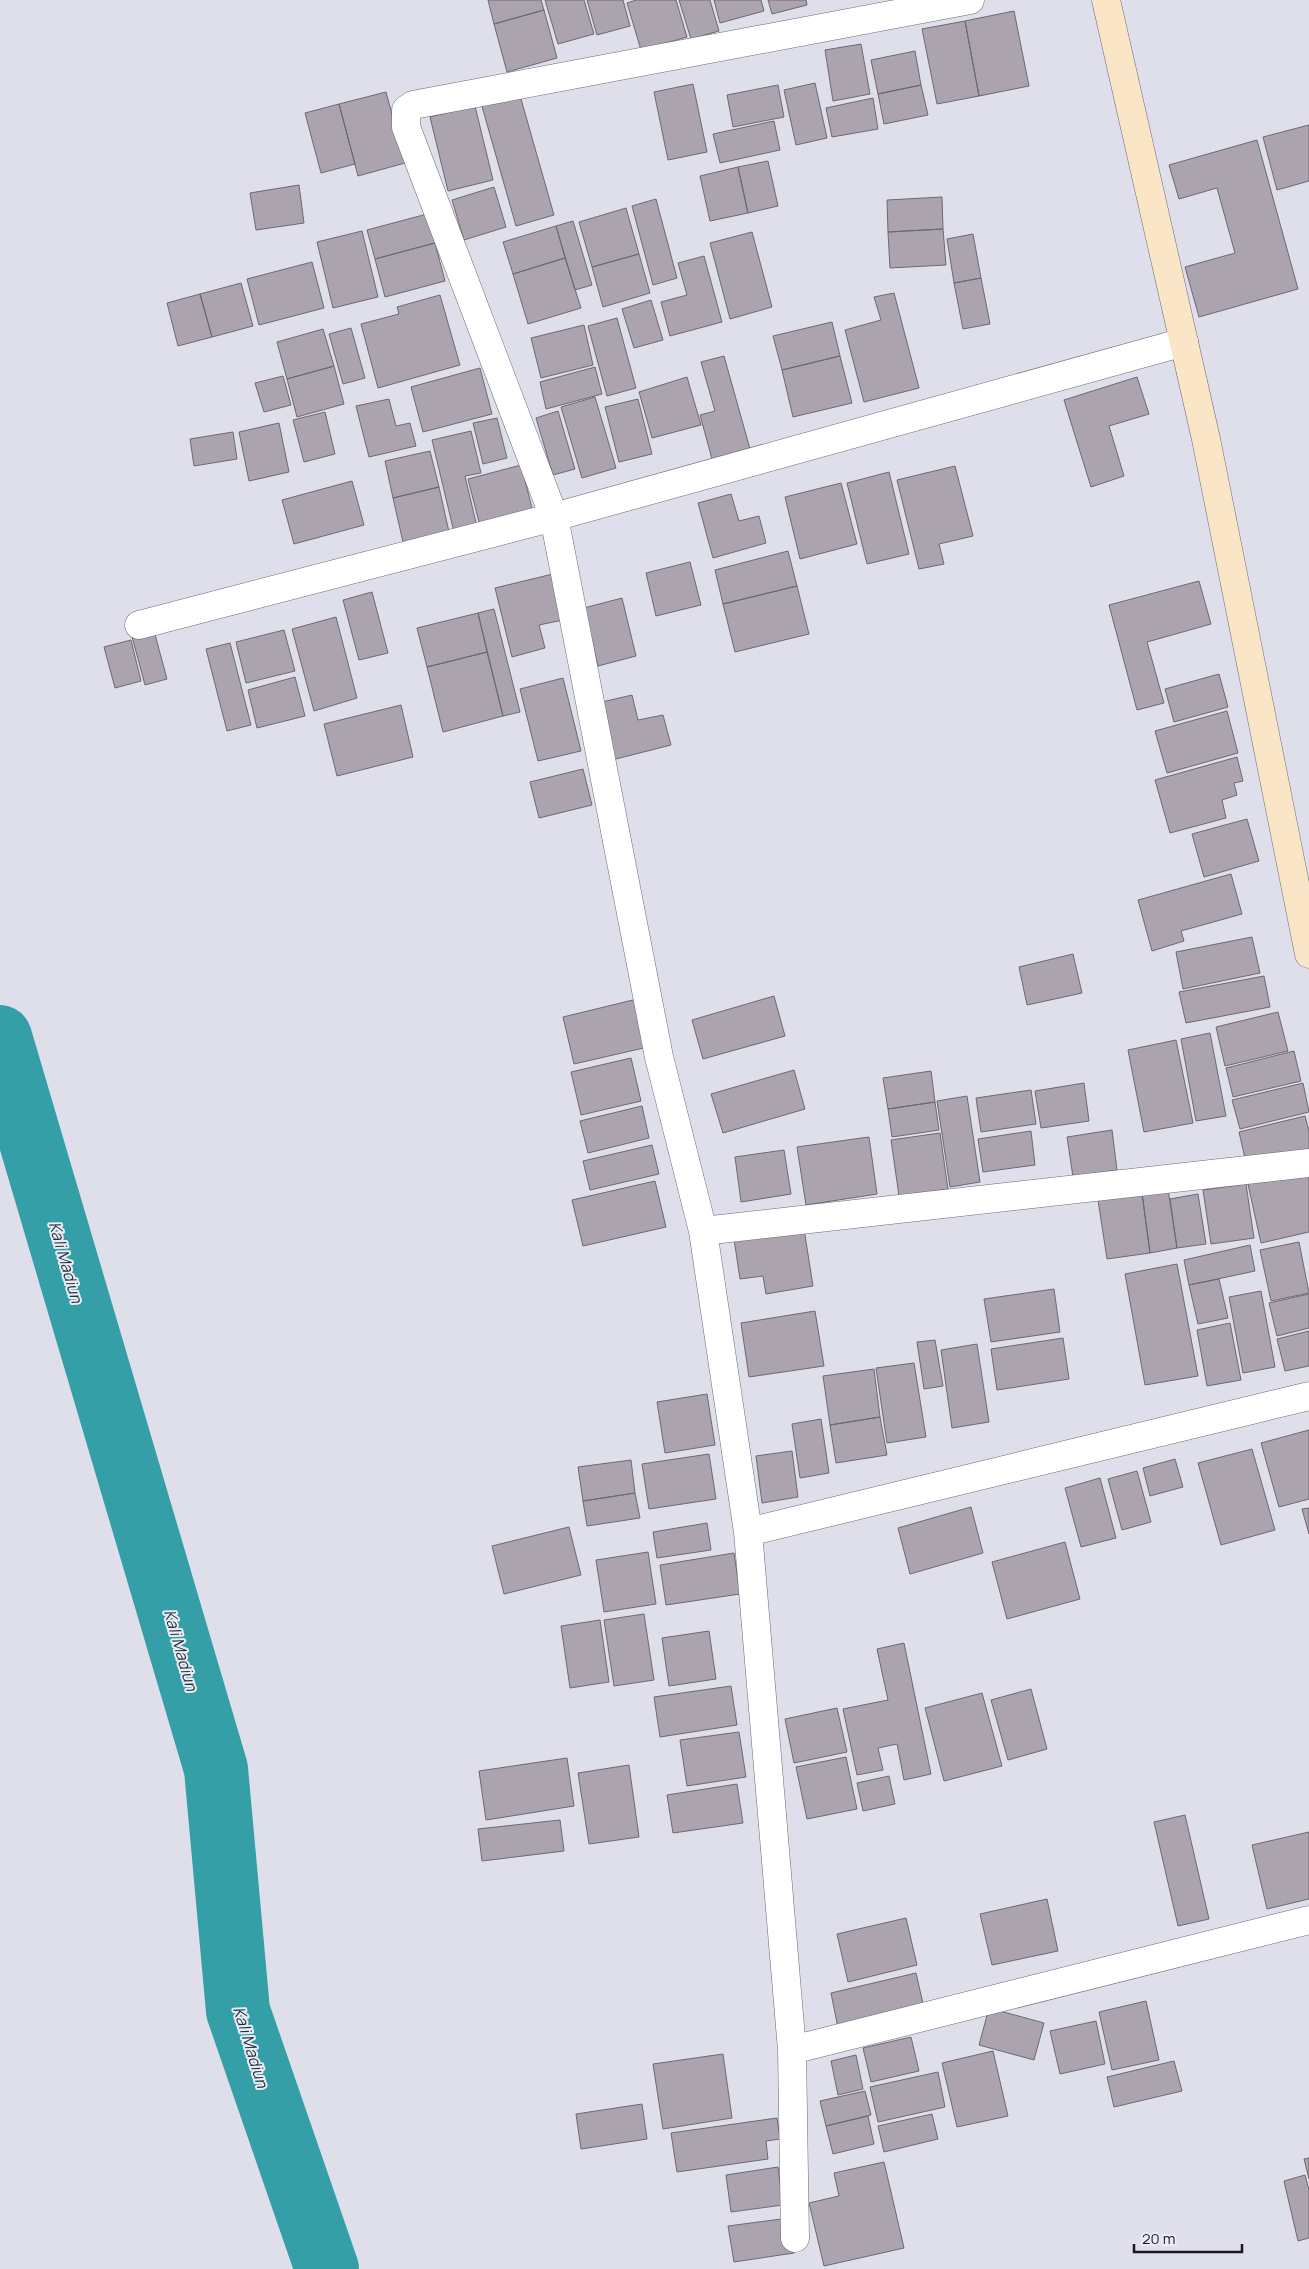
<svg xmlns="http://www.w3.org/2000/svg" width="1309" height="2269" font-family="Manrope,sans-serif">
	<rect width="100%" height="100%" fill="#dedfeb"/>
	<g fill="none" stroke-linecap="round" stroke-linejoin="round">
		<path stroke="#359fa7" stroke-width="64" d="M0 1037 216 1769 238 2011 327 2269"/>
	</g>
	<path fill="#aba3ad" stroke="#6e6871" d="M488 0H541L544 10 494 24Z
		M545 0H584L594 34 558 44Z
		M587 0H623L630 26 597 35Z
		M636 0H676L687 37 641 50 627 3Z
		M679 0H710L719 31 691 39Z
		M714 0H761L764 11 720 23Z
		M768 0H806L807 5 772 14Z
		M544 10 557 58 507 72 494 24Z
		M1014 11 1029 86 979 96 965 21Z
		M965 21 979 96 937 104 922 29Z
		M861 44 870 94 833 101 825 50Z
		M915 51 921 85 878 94 871 60Z
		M815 83 827 138 796 145 784 90Z
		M693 84 707 152 668 160 654 92Z
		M778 85 784 117 733 127 727 95Z
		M921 85 928 115 884 124 878 94Z
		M386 92 405 163 358 176 339 104Z
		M519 92 554 215 516 226 481 103Z
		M873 98 878 129 832 137 826 108Z
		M339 104 355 164 321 173 305 113Z
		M475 106 493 180 448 191 430 117Z
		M774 121 780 150 720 163 713 134Z
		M1309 125V181L1277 190 1263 137Z
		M1257 140 1298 289 1199 317 1185 267 1235 253 1217 188 1179 199 1169 165Z
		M768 161 778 206 748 213 738 167Z
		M738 167 748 213 710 221 700 176Z
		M299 185 304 223 256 230 250 193Z
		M494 187 506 227 464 240 452 200Z
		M942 197 943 229 888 232 887 200Z
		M656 199 677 278 653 285 632 206Z
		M626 208 639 254 592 267 579 222Z
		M427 214 435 243 375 259 367 230Z
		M573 221 592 285 575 290 556 226Z
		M556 226 565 258 513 274 503 242Z
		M943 229 946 265 890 268 888 232Z
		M362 231 378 297 333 308 317 242Z
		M752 232 772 307 730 319 710 243Z
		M973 234 981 278 954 283 947 239Z
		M435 243 445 281 385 297 375 259Z
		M639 254 650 293 603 307 592 267Z
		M704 256 722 322 670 336 661 302 687 295 678 263Z
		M565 258 581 308 528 324 513 274Z
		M312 262 324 308 259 325 247 279Z
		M981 278 990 324 963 329 954 283Z
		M241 283 253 326 212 337 200 294Z
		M894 293 919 388 864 402 845 330 881 320 874 297Z
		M200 294 212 337 178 346 167 303Z
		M440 295 460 365 378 388 361 324 399 314 397 307Z
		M651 300 663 340 634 348 622 309Z
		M617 318 636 388 607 396 588 326Z
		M832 322 840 356 782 370 773 336Z
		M584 325 593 365 541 378 531 338Z
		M351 328 365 378 343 384 329 334Z
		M323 329 334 366 287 379 277 342Z
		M724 356 750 449 712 459 700 415 715 411 701 362Z
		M840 356 852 403 793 417 782 370Z
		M334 366 344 404 297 417 287 379Z
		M595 367 602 394 546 409 540 382Z
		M480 368 492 414 423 432 411 387Z
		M283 376 291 405 264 412 255 383Z
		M687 377 701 425 652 438 639 392Z
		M1137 377 1149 414 1109 426 1124 476 1091 487 1064 400Z
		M595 397 616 468 582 478 561 407Z
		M389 399 396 426 410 423 416 446 369 457 356 406Z
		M638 399 652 454 619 462 605 407Z
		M558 411 575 469 553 475 536 418Z
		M325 412 335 454 304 462 293 420Z
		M497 418 507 458 483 464 473 423Z
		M279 423 289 472 249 481 239 432Z
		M471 431 481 473 465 476 477 527 454 532 432 440Z
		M233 432 237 459 194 466 190 439Z
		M430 451 439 487 393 498 385 461Z
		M521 465 533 512 480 526 468 479Z
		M955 466 973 536 939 544 944 564 919 569 897 480Z
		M889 472 909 554 867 564 847 483Z
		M352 481 364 525 294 544 282 500Z
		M841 483 857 544 800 559 785 497Z
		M439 487 449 532 403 542 393 498Z
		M731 494 739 521 759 516 766 543 713 558 698 503Z
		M788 551 797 586 723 604 715 570Z
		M690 562 701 605 656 616 646 573Z
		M557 573 568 619 539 625 545 648 512 657 495 588Z
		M1199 581 1211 624 1147 642 1164 703 1137 710 1109 605Z
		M797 586 809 634 735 652 723 604Z
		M372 592 388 653 359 660 343 600Z
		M622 598 636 656 598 666 584 608Z
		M494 609 520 712 503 716 478 613Z
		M478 613 487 652 427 667 417 628Z
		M336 617 357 698 314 711 292 629Z
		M153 627 167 679 145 685 131 633Z
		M284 630 295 671 246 683 236 642Z
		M131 640 141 681 115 688 104 647Z
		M230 643 251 725 227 731 206 649Z
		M487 652 503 716 443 732 427 667Z
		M1219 674 1228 707 1174 722 1165 689Z
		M295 677 305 716 257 728 248 690Z
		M563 678 581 751 538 761 520 689Z
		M632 695 638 720 663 715 671 745 612 760 598 703Z
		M401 705 413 757 337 776 324 724Z
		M1227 711 1238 753 1167 773 1155 731Z
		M1237 757 1243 781 1234 783 1237 795 1222 800 1226 818 1170 833 1155 780Z
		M583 769 592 805 539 818 530 782Z
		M1247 819 1259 861 1204 877 1192 834Z
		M1231 874 1242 914 1181 931 1184 941 1152 951 1138 900Z
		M1252 937 1260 973 1183 989 1176 952Z
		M1073 954 1082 993 1027 1005 1019 967Z
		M1264 976 1270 1007 1186 1023 1179 992Z
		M774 996 785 1036 703 1059 692 1020Z
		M637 999 648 1047 574 1064 563 1017Z
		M1278 1012 1288 1051 1225 1066 1216 1027Z
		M1210 1033 1226 1116 1196 1121 1181 1039Z
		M1176 1040 1193 1123 1144 1132 1128 1050Z
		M1294 1051 1301 1081 1233 1097 1226 1068Z
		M631 1058 641 1101 581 1115 571 1072Z
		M794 1070 805 1109 723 1133 711 1094Z
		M931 1071 935 1102 888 1109 883 1078Z
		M1084 1083 1089 1121 1041 1128 1035 1091Z
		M1303 1083 1309 1112 1240 1129 1232 1100Z
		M1031 1090 1036 1124 981 1132 976 1098Z
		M967 1096 980 1182 950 1187 937 1101Z
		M935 1102 939 1130 892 1137 888 1109Z
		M642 1106 649 1138 588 1153 580 1121Z
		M1305 1116 1309 1131V1152L1247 1167 1239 1132Z
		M1112 1130 1117 1170 1073 1177 1067 1137Z
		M1031 1131 1035 1165 983 1172 978 1139Z
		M940 1133 948 1189 899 1196 891 1140Z
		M869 1137 877 1194 806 1205 797 1147Z
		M652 1145 659 1174 590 1190 583 1161Z
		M784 1150 791 1194 741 1202 735 1157Z
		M1309 1170V1232L1261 1243 1247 1180Z
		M655 1181 666 1227 583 1246 572 1200Z
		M1246 1184 1254 1238 1211 1244 1203 1190Z
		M1168 1189 1177 1248 1150 1253 1142 1193Z
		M1142 1193 1150 1253 1107 1259 1098 1200Z
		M1198 1194 1206 1244 1177 1248 1170 1199Z
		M804 1229 813 1286 766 1294 763 1276 740 1279 734 1239Z
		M1299 1242 1309 1293 1271 1301 1260 1250Z
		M1250 1245 1255 1271 1189 1285 1184 1260Z
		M1177 1264 1198 1376 1145 1385 1125 1274Z
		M1219 1279 1228 1318 1198 1324 1189 1285Z
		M1054 1289 1060 1332 991 1342 984 1299Z
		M1261 1291 1275 1367 1243 1373 1229 1297Z
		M1309 1294V1328L1277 1336 1269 1303Z
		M815 1311 824 1366 749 1377 741 1323Z
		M1230 1323 1241 1380 1207 1386 1197 1330Z
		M1309 1331V1366L1285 1371 1277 1339Z
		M1063 1338 1069 1379 997 1390 991 1349Z
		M935 1340 943 1386 924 1389 917 1342Z
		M977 1344 989 1422 952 1428 941 1350Z
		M914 1363 926 1437 887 1443 876 1368Z
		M874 1369 880 1417 830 1425 823 1376Z
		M707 1394 715 1445 665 1453 657 1402Z
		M880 1417 887 1455 836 1463 830 1425Z
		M821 1419 829 1473 800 1478 792 1424Z
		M1309 1430V1499L1279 1507 1261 1443Z
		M1252 1449 1275 1530 1221 1545 1198 1463Z
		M792 1451 798 1497 762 1503 756 1456Z
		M709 1454 716 1499 649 1509 642 1464Z
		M1175 1459 1183 1487 1150 1496 1143 1468Z
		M631 1460 635 1493 583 1501 578 1467Z
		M1137 1471 1151 1522 1122 1530 1108 1479Z
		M1100 1478 1116 1538 1081 1547 1065 1488Z
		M635 1493 640 1518 587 1526 583 1501Z
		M971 1507 983 1553 910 1574 898 1528Z
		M1309 1508V1534L1302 1509Z
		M707 1523 711 1550 657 1558 653 1532Z
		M569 1527 581 1575 504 1594 492 1546Z
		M1065 1542 1080 1599 1007 1619 992 1562Z
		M648 1552 656 1604 604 1612 596 1560Z
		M734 1553 740 1594 666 1605 660 1565Z
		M644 1614 654 1680 614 1686 604 1620Z
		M600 1620 609 1682 570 1688 561 1626Z
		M709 1631 716 1679 669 1686 662 1638Z
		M904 1643 931 1774 904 1780 897 1744 878 1748 883 1770 857 1775 843 1709 888 1700 877 1649Z
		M731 1686 737 1725 660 1737 654 1697Z
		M1031 1689 1047 1749 1008 1760 991 1700Z
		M982 1693 1002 1766 944 1781 925 1708Z
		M837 1708 847 1752 794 1763 785 1719Z
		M739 1732 746 1777 687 1786 680 1740Z
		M846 1757 857 1809 807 1819 796 1767Z
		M567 1758 574 1806 486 1820 479 1771Z
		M629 1765 639 1837 589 1844 578 1773Z
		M889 1776 895 1804 863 1811 857 1783Z
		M737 1784 743 1823 673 1833 667 1795Z
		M1185 1815 1209 1919 1178 1926 1154 1822Z
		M560 1820 564 1851 482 1861 478 1829Z
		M1309 1832V1899L1267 1909 1252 1845Z
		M1047 1899 1058 1951 992 1965 980 1914Z
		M906 1918 917 1965 848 1982 837 1934Z
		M916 1973 924 2008 838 2028 831 1993Z
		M1146 2001 1159 2060 1112 2070 1099 2012Z
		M989 2008 1044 2023 1034 2060 979 2045Z
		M1096 2021 1105 2064 1060 2074 1050 2031Z
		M911 2037 919 2071 871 2082 863 2048Z
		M993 2051 1008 2116 957 2127 942 2063Z
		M723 2054 732 2118 663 2129 653 2064Z
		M856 2055 863 2089 838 2095 831 2061Z
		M1174 2061 1182 2091 1114 2107 1107 2077Z
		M938 2072 945 2107 878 2122 870 2087Z
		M865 2091 871 2115 826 2126 820 2101Z
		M642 2104 647 2139 581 2149 576 2114Z
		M932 2114 938 2139 884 2152 878 2126Z
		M868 2116 874 2144 833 2154 826 2126Z
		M777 2118 780 2139 766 2141 768 2159 677 2172 671 2133Z
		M1309 2158V2179L1304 2159Z
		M884 2162 904 2248 824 2266 809 2203 839 2196 834 2173Z
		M778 2167 783 2205 731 2212 726 2175Z
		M1305 2175 1309 2190V2238L1298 2241 1284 2181Z
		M789 2218 794 2253 734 2262 728 2226Z"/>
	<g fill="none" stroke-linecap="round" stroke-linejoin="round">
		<defs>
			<path id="street" d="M139 625 554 517 1184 342
				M703 1231 1309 1163
				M748 1532 1309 1396
				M792 2050 1309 1920
				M795 2238 792 2050 748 1532 703 1231 659 1057 554 517 406 127V110L413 105 970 0"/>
			<path id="secondary" d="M1106 0 1206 439 1309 954"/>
		</defs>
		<use href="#street" stroke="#696a75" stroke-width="29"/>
		<use href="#secondary" stroke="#696a75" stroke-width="29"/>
		<use href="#street" stroke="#fff" stroke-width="28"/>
		<use href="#secondary" stroke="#fae5c6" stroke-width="28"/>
	</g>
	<g text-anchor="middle" stroke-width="4" stroke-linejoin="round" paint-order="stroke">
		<g font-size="16" font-style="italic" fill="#193132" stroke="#ececf9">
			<text transform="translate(66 1262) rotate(74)" y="6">Kali Madiun</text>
			<text transform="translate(181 1650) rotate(74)" y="6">Kali Madiun</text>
			<text transform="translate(251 2047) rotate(73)" y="6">Kali Madiun</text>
		</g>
	</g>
	<path d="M1134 2244v8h108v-8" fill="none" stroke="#19191d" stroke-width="2.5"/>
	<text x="1142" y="2244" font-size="15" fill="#19191d" stroke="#ececf9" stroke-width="4" paint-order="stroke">20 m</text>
</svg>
